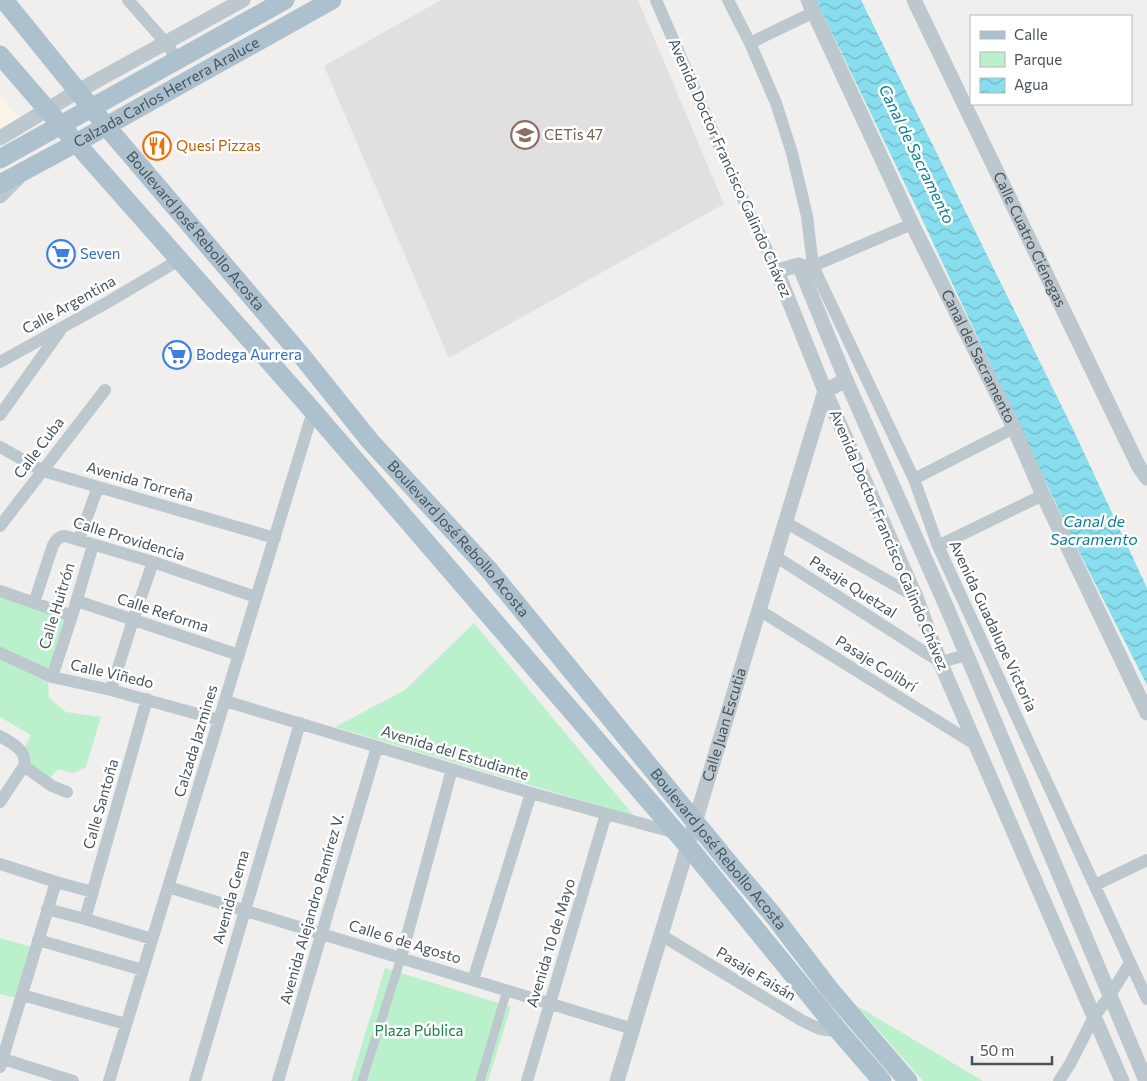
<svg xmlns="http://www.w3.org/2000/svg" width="1147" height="1081" font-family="Commissioner,sans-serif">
	<defs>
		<pattern id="water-waves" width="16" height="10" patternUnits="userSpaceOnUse" patternTransform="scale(1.25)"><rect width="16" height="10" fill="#88deee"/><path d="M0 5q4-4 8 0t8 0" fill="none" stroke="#71b7c4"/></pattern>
	</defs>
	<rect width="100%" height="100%" fill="#f1eeee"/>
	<path fill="#fcf5e7" d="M0 96 19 118 0 129Z"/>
	<path fill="#e2dfe0" d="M441 0H638L724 204 449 358 324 66Z"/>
	<path fill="#bbf0cd" d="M2 596 68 618 48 680 49 698 66 712 101 717 86 767 73 773 58 769 49 779 29 763 24 749 31 735 0 717V599Z
		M474 623 634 816 335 727 405 690Z
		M0 938 31 947 16 998 0 994Z
		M385 968 511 1007 488 1081H351Z
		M857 1006 983 1081H923Z"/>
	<path fill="url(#water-waves)" d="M816 0H861L1072 427 1147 588V685L1075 544 920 215Z"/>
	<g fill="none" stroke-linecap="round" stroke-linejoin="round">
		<path stroke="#bcc7ce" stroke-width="9" d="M362 1081 401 958
			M480 1081 507 990"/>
		<path stroke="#bcc7ce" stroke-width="12" d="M128 0 165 42 178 60
			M656 0 733 178 777 271
			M728 0 750 43 776 103 792 153 807 216 813 266 914 479 938 546 1147 999
			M750 43 814 12
			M806 265 813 266 912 224
			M0 362 108 302 179 260
			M0 415 60 331
			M0 447 43 471 275 538
			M914 479 1014 428
			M785 522 916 597
			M0 526 105 390
			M79 539 98 487
			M938 546 1043 495
			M775 556 940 662 967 655
			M0 591 72 616
			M77 601 239 655
			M34 603 53 545C56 540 59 536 65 536L153 562 256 597
			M759 610 976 745
			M0 653 52 677 111 690 219 720
			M52 677 72 616 93 545
			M111 690 133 620 153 562
			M225 701 531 793 676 833
			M0 736C11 743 28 750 24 766L0 802
			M24 766 52 786 67 792
			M0 864 56 882 93 892
			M1095 885 1147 860
			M168 887 633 1029
			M47 909 85 919 152 939
			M85 919 147 699
			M661 935 801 1020C815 1027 822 1032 838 1030
			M38 940 143 970
			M401 958 452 769
			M473 980 531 793
			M22 995 126 1024
			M0 1058 73 1081
			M0 1067 56 882
			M109 1081 313 411
			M195 1081 300 723
			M278 1081 377 747
			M527 1081 606 814
			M1059 1081 1070 1064 1094 1017 1110 995 1130 963"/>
		<g stroke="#bcc7ce" stroke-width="15">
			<path id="s1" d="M808 0 912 224 1014 428 1043 495 1147 713"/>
			<path id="s2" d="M914 0 1139 467 1147 478"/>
			<path d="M0 138 78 91 243 0"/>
			<path d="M0 196 18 178"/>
			<path id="s3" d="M617 1081 825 391 846 380"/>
			<path d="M1122 1081 940 662 916 597 825 391 777 271 799 265 846 380 947 608 1146 1081"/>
		</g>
		<g stroke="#adc0ce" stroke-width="19">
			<path id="s4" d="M4 0 106 126 301 355 370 441 489 570 728 862 773 915 831 991 908 1081"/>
			<path d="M0 55 76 143 313 411 688 846 838 1030 882 1081"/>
			<path d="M0 159 285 0"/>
			<path id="s5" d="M0 184 76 143 332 0"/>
		</g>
	</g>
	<defs>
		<symbol id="school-ring" viewBox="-11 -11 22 22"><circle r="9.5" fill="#fff" stroke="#8d6e63" stroke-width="1.5"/><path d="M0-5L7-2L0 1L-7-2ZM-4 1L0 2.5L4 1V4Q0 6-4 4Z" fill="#8d6e63"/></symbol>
		<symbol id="restaurant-ring" viewBox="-11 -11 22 22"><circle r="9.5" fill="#fff" stroke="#e8710a" stroke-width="1.5"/><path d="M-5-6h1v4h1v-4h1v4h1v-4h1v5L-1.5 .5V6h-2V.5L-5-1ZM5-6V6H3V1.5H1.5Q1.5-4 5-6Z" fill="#e8710a"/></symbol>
		<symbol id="supermarket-ring" viewBox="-11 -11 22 22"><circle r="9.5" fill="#fff" stroke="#3f7fe0" stroke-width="1.5"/><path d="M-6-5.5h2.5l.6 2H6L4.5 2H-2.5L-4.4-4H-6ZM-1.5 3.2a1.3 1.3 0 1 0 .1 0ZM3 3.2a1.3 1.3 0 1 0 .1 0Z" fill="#3f7fe0"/></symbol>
	</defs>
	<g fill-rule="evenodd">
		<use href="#school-ring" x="509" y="119" width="32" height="32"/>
		<use href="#restaurant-ring" x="141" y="130" width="32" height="32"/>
		<use href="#supermarket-ring" x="45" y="238" width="32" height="32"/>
		<use href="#supermarket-ring" x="161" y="339" width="32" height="32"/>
	</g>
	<g text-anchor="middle" stroke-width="5" stroke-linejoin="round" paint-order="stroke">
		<g font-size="15" fill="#46535c" stroke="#fff">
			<text dy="5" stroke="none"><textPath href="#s5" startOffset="190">Calzada Carlos Herrera Araluce</textPath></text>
			<text transform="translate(730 168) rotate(66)" y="5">Avenida Doctor Francisco Galindo Chávez</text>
			<text dy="5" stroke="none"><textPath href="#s4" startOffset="300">Boulevard José Rebollo Acosta</textPath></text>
			<text dy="5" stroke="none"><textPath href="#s2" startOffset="266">Calle Cuatro Ciénegas</textPath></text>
			<text transform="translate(69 305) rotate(-29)" y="5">Calle Argentina</text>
			<text dy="5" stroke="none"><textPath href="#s1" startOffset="395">Canal del Sacramento</textPath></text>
			<text transform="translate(39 448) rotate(-53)" y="5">Calle Cuba</text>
			<text transform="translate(140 482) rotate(16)" y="5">Avenida Torreña</text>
			<text transform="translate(129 539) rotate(17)" y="5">Calle Providencia</text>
			<text dy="5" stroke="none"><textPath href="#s4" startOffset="705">Boulevard José Rebollo Acosta</textPath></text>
			<text transform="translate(889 540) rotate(67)" y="5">Avenida Doctor Francisco Galindo Chávez</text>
			<text transform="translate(853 587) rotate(33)" y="5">Pasaje Quetzal</text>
			<text transform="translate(57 606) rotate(-73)" y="5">Calle Huitrón</text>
			<text transform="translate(163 613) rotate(18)" y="5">Calle Reforma</text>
			<text transform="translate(993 626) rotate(65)" y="5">Avenida Guadalupe Victoria</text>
			<text transform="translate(876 664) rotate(32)" y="5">Pasaje Colibrí</text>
			<text transform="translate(112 674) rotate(13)" y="5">Calle Viñedo</text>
			<text dy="5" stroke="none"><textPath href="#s3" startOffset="372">Calle Juan Escutia</textPath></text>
			<text transform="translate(196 741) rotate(-73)" y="5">Calzada Jazmines</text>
			<text transform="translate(455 753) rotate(17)" y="5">Avenida del Estudiante</text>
			<text transform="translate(101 804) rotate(-74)" y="5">Calle Santoña</text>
			<text dy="5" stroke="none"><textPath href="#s4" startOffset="1110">Boulevard José Rebollo Acosta</textPath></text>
			<text transform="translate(231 897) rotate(-74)" y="5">Avenida Gema</text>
			<text transform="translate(312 909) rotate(-74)" y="5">Avenida Alejandro Ramírez V.</text>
			<text transform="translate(405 942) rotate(17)" y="5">Calle 6 de Agosto</text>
			<text transform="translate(551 943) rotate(-73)" y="5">Avenida 10 de Mayo</text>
			<text transform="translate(756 974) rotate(31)" y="5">Pasaje Faisán</text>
		</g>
		<g font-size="15" fill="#785e54" stroke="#fff" text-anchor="start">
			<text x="544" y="140">CETis 47</text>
		</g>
		<g font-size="15" fill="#c56008" stroke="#fff" text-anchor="start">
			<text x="176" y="151">Quesi Pizzas</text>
		</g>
		<g font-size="15" fill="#366cbe" stroke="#fff" text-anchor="start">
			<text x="80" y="259">Seven</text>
			<text x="196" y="360">Bodega Aurrera</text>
		</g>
		<g font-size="15" fill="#157f44" stroke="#fff">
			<text x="419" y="1036">Plaza Pública</text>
		</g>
		<g font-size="16" font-style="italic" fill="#0a8095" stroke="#fff">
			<text transform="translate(917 154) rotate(64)" y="6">Canal de Sacramento</text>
			<text x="1094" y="527">Canal de<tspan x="1094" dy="18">Sacramento</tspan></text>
		</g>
	</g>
	<rect x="970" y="15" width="162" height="90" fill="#ffffff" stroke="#b5babe"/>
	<rect x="980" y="31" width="25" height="8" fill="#adc0ce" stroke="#b5babe"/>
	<text x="1014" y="40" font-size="15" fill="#46535c">Calle</text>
	<rect x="980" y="52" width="25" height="15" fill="#bbf0cd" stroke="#b5babe"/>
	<text x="1014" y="65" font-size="15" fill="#46535c">Parque</text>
	<rect x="980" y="78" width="25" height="15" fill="url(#water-waves)" stroke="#b5babe"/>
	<text x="1014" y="90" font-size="15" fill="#46535c">Agua</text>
	<path d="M972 1056v8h80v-8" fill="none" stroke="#46535c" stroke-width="2.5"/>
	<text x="980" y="1056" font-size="15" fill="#46535c" stroke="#ffffff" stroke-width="4" paint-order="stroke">50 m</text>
</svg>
